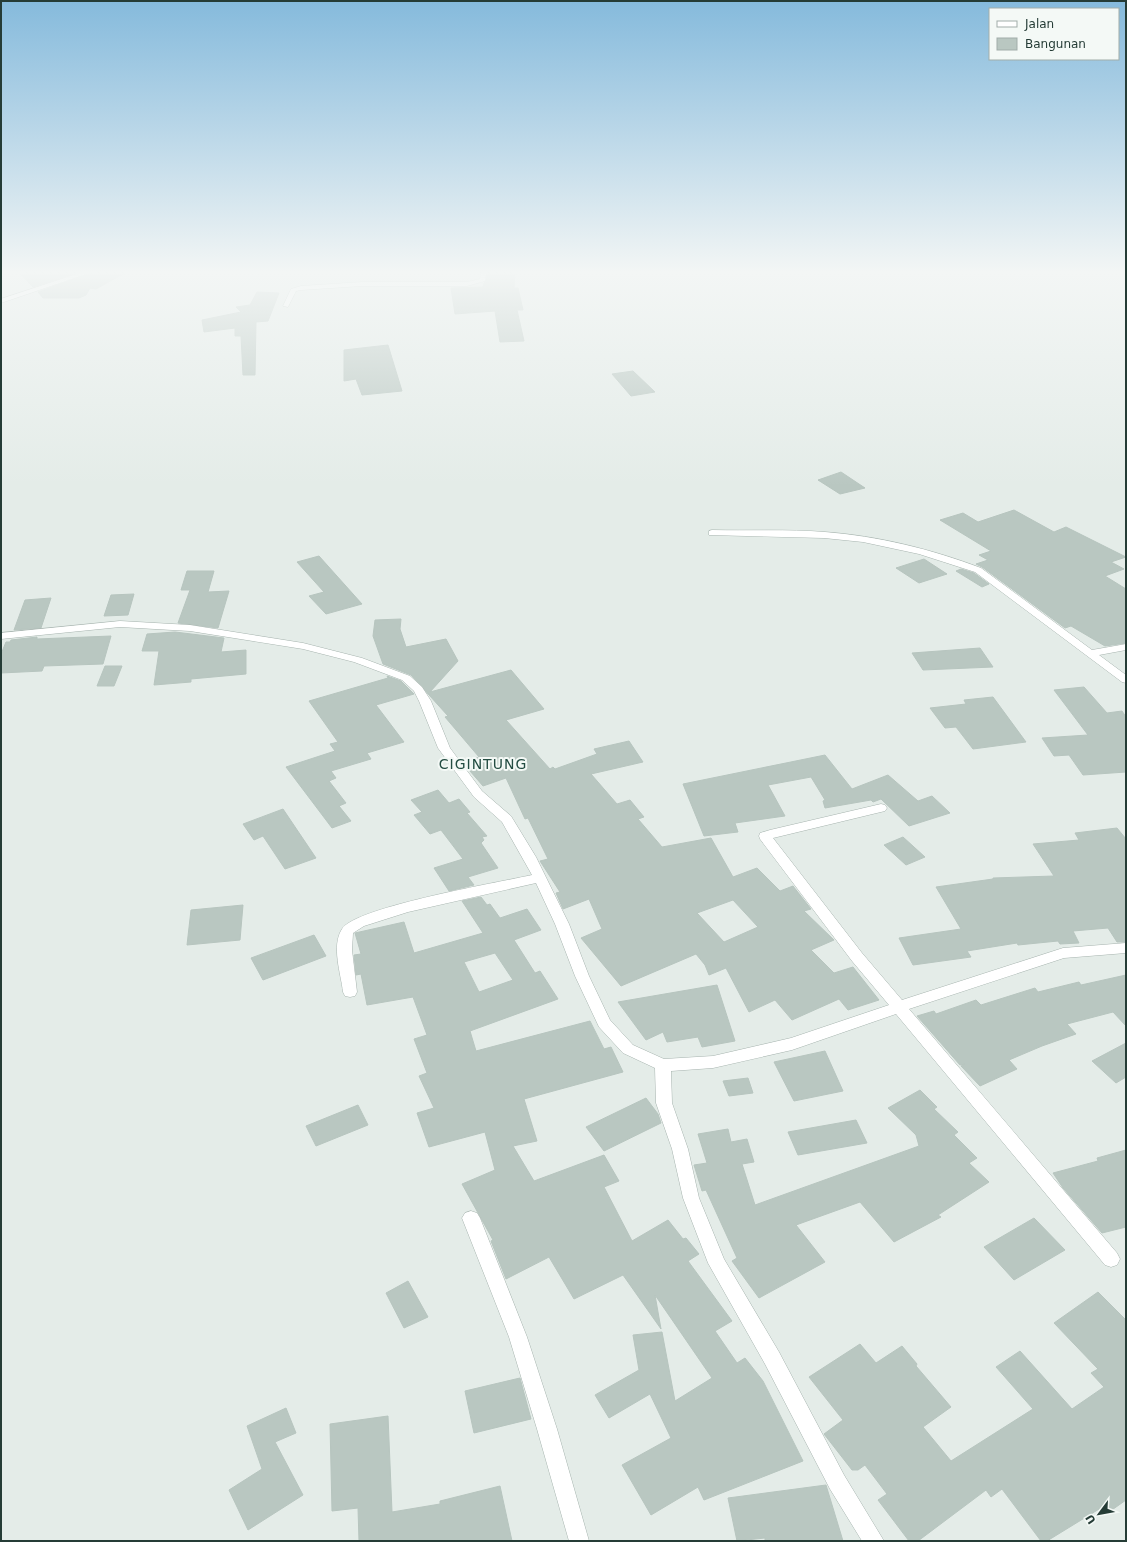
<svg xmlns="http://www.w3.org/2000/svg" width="1127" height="1542" font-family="'DejaVu Sans',sans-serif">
	<rect width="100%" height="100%" fill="#e4ece8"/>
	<path fill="#b9c7c1" stroke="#b7c5bf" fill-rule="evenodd" d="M17 270H85L33 287Z
		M99 270H130L96 289 90 288 86 295 79 298H43L38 292Z
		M488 270H515L514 288H518L523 310H517L524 341 500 342 495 311 455 314 451 288 483 287 484 283 486 281Z
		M257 292 279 293 268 321 256 322 255 375H243L241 336H235V328L204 332 202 320 241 312 236 307 250 305Z
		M388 345 402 391 362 395 356 379 344 381V350Z
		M633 371 655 392 631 396 612 374Z
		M841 472 865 488 840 494 818 480Z
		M1014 510 1054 532 1066 527 1126 557 1111 562 1124 569 1105 576 1126 589V643L1105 646 1071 626 1065 628 982 567 976 564 988 560 979 555 991 551 940 520 963 513 978 522Z
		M319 556 362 604 326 614 309 596 324 592 297 562Z
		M924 559 947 574 919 583 896 568Z
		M961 569 974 573 989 584 982 587 956 571Z
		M187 571H214L208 592 229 591 218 628 178 623 190 590H181Z
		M134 594 128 615 104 616 111 595Z
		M51 598 41 628 14 630 25 600Z
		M401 619 400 629 406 647 446 639 458 661 430 692 511 670 544 709 506 720 550 769 553 767 555 769 597 754 594 749 629 741 643 762 591 774 617 804 630 800 644 817 638 819 662 847 711 838 733 877 757 868 780 891 793 886 811 909 804 911 834 940 811 950 834 973 853 967 879 1000 848 1010 839 999 792 1020 775 1000 749 1012 726 968 709 975 705 965 696 954 621 986 581 938 602 929 589 899 563 909 556 893 560 892 540 861 548 859 528 818 525 819 506 778 483 786 463 763 479 757 445 717 448 716 411 675 383 664 373 636 375 620ZM733 900 758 927 724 942 697 913Z
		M175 632 224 638 221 652 246 650V674L191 679V682L154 685 159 651H142L147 634Z
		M111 636 103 664 44 666 42 671 1 673V654L6 642H10L11 640 37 637V639Z
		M980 648 993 667 923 670 912 653Z
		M105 666H122L114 686H97Z
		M387 676 401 681 414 694 376 705 404 742 367 753 371 759 331 771 336 778 329 781 346 803 339 806 351 821 332 828 286 767 335 751 330 744 338 742 309 701 388 678Z
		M1084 687 1107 713 1122 711 1126 717V772L1083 775 1069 755 1054 756 1042 738 1088 735 1054 690Z
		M993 697 1026 742 973 749 956 727 945 728 930 708 966 704 964 700Z
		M825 755 852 789 888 775 918 801 932 796 950 813 909 826 881 799 873 802 871 800 825 808 823 801 825 800 811 777 768 785 785 816 735 823 738 832 704 836 683 784Z
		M438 790 449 803 459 799 470 812 467 813 487 836 482 837 484 840 481 843 498 868 468 877 474 885 449 891 434 868 463 859 441 830 430 834 414 815 422 812 411 800Z
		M283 809 316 858 285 869 263 836 254 840 243 824Z
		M1117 828 1126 839V942H1117L1108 928 1073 931 1079 943 1060 944 1058 941 1018 945 1017 943 967 951 971 957 913 965 899 938 961 929 936 887 993 879V878L1054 876 1033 844 1079 840 1075 833Z
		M903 837 925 857 906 865 884 845Z
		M481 897 487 905 490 904 500 918 527 909 541 930 514 940 535 973 540 971 558 999 470 1031 476 1051 590 1021 604 1049 611 1047 623 1072 524 1099 537 1141 513 1146 534 1181 604 1155 619 1181 604 1187 632 1241 668 1220 683 1239 686 1238 699 1254 688 1261 732 1321 715 1331 737 1363 745 1358 763 1381 803 1461 704 1500 698 1487 651 1515 622 1465 671 1438 650 1394 609 1418 595 1395 639 1370 633 1335 662 1332 675 1401 712 1378 655 1295 661 1329 623 1275 574 1299 549 1257 506 1279 491 1241 493 1240 462 1184 495 1170 485 1132 429 1147 417 1113 434 1108 419 1076 427 1073 414 1039 427 1035 413 997 367 1005 361 974 356 975 354 955 361 954 355 933 404 922 414 953 483 933 462 901ZM495 953 513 980 479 992 464 962Z
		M243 905 240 940 187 945 191 910Z
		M314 935 326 956 263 980 251 958Z
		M1126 975V1026L1113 1012 1067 1024 1076 1034 1042 1046 1009 1060 1017 1069 980 1086 961 1066 965 1064 960 1065 917 1016 934 1011 936 1014 976 1000 981 1005 1035 988 1038 992 1079 982 1081 985Z
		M717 985 735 1041 702 1047 698 1037 667 1042 663 1032 646 1040 618 1002Z
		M1126 1043V1077L1116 1083 1092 1061Z
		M825 1051 843 1091 794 1101 774 1062Z
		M748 1078 753 1093 729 1096 723 1081Z
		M920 1090 937 1107 934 1109 958 1132 954 1135 977 1158 969 1163 989 1182 938 1215 941 1217 894 1242 860 1202 796 1225 825 1262 759 1298 732 1261 737 1258 706 1190 702 1191 694 1165 707 1163 698 1134 728 1129 731 1142 747 1139 754 1162 742 1164 755 1205 919 1146 916 1135 888 1108Z
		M646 1098 658 1114 661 1123 604 1151 586 1127Z
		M358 1105 368 1125 316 1146 306 1126Z
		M856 1120 867 1143 798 1155 788 1132Z
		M1126 1150V1227L1102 1233 1063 1188 1053 1173 1098 1161 1097 1158Z
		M1034 1218 1065 1250 1014 1280 984 1247Z
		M408 1281 428 1317 404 1328 386 1293Z
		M1098 1292 1126 1320V1500L1109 1512 1104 1506 1047 1541H1041L1002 1489 991 1497 986 1490 918 1541H909L878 1500 887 1494 865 1465 858 1470H852L824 1434 843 1420 809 1377 860 1344 876 1363 902 1346 917 1364 916 1366 951 1407 923 1427 951 1461 1033 1409 996 1367 1020 1351 1072 1409 1104 1387 1091 1373 1098 1369 1054 1323Z
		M520 1378 531 1419 474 1433 465 1391Z
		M286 1408 296 1433 275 1442 303 1495 248 1530 229 1490 262 1469 247 1426Z
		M388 1416 392 1512 440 1504V1501L500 1486 512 1541H359L358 1508 332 1511 330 1424Z
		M826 1485 843 1541H765V1538L737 1541 728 1498Z"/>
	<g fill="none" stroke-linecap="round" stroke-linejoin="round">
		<defs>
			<path id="street" d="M89 270H98L1 303V299Z
				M481 270H487L485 281 467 286H362L301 290 296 291 288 307 283 306 291 289 301 286 362 282H467L480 279Z
				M712 530C749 531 787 529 825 532 878 536 931 549 981 568L1092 650 1126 644V650L1099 655 1126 675V683L1122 682 975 572 919 554 863 542 824 538 709 535V531Z
				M120 621 190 625 303 643 362 658 410 676 422 687 431 701 450 748 482 791 511 816 536 857 569 924 589 976 610 1020 633 1045 664 1059 713 1056 791 1038 889 1005 852 961 760 839 759 836 760 833 770 830 881 804 885 805 887 808 885 811 773 838 862 953 902 1000 1063 948 1126 943V953L1064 958 909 1009 1117 1253 1120 1259 1117 1265 1111 1267 1105 1265 896 1014 792 1050 713 1068 671 1071 672 1103 688 1149 699 1198 724 1259 779 1352 844 1475 884 1541H862L830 1489 765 1364 708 1263 683 1198 672 1149 656 1103 655 1068 623 1053 599 1027 575 976 555 924 536 883 408 912 364 926 353 933 352 950 357 992 355 996 350 997 345 996 343 992C341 974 331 946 342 929 355 907 501 882 532 875L502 822 474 797 438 748 419 701 414 691 402 680 354 662 303 649 190 631 120 627 1 639V633Z
				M471 1211 477 1213 480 1218 527 1337 557 1429 589 1541H569L537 1429 509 1337 462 1218 465 1213Z"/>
		</defs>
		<use href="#street" stroke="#a7b4af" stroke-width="1"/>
		<use href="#street" fill="#fff" fill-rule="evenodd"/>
	</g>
	<linearGradient id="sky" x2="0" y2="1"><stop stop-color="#85badc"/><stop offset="0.56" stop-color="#f3f6f5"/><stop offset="1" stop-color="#f3f6f5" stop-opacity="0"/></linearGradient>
	<rect width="1127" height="486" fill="url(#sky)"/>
	<g text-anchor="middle" stroke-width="4" stroke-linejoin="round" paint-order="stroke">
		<g font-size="14" letter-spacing="1" fill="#234c42" stroke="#f4f9f6">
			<text x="483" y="769">CIGINTUNG</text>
		</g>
	</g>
	<rect width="1127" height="1542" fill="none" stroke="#253c36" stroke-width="4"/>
	<rect x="989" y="8" width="130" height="52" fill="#f4f9f6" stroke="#a1ada9"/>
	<rect x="997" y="21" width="20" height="6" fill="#ffffff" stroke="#a1ada9"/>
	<text x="1025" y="28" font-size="12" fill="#253c36">Jalan</text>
	<rect x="997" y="38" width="20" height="12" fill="#b9c7c1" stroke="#a1ada9"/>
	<text x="1025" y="48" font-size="12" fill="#253c36">Bangunan</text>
	<g transform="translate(1099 1514) rotate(238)" stroke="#f4f9f6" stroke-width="3" paint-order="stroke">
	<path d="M0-3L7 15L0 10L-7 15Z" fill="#253c36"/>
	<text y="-6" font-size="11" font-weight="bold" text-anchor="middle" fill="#253c36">U</text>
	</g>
</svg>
